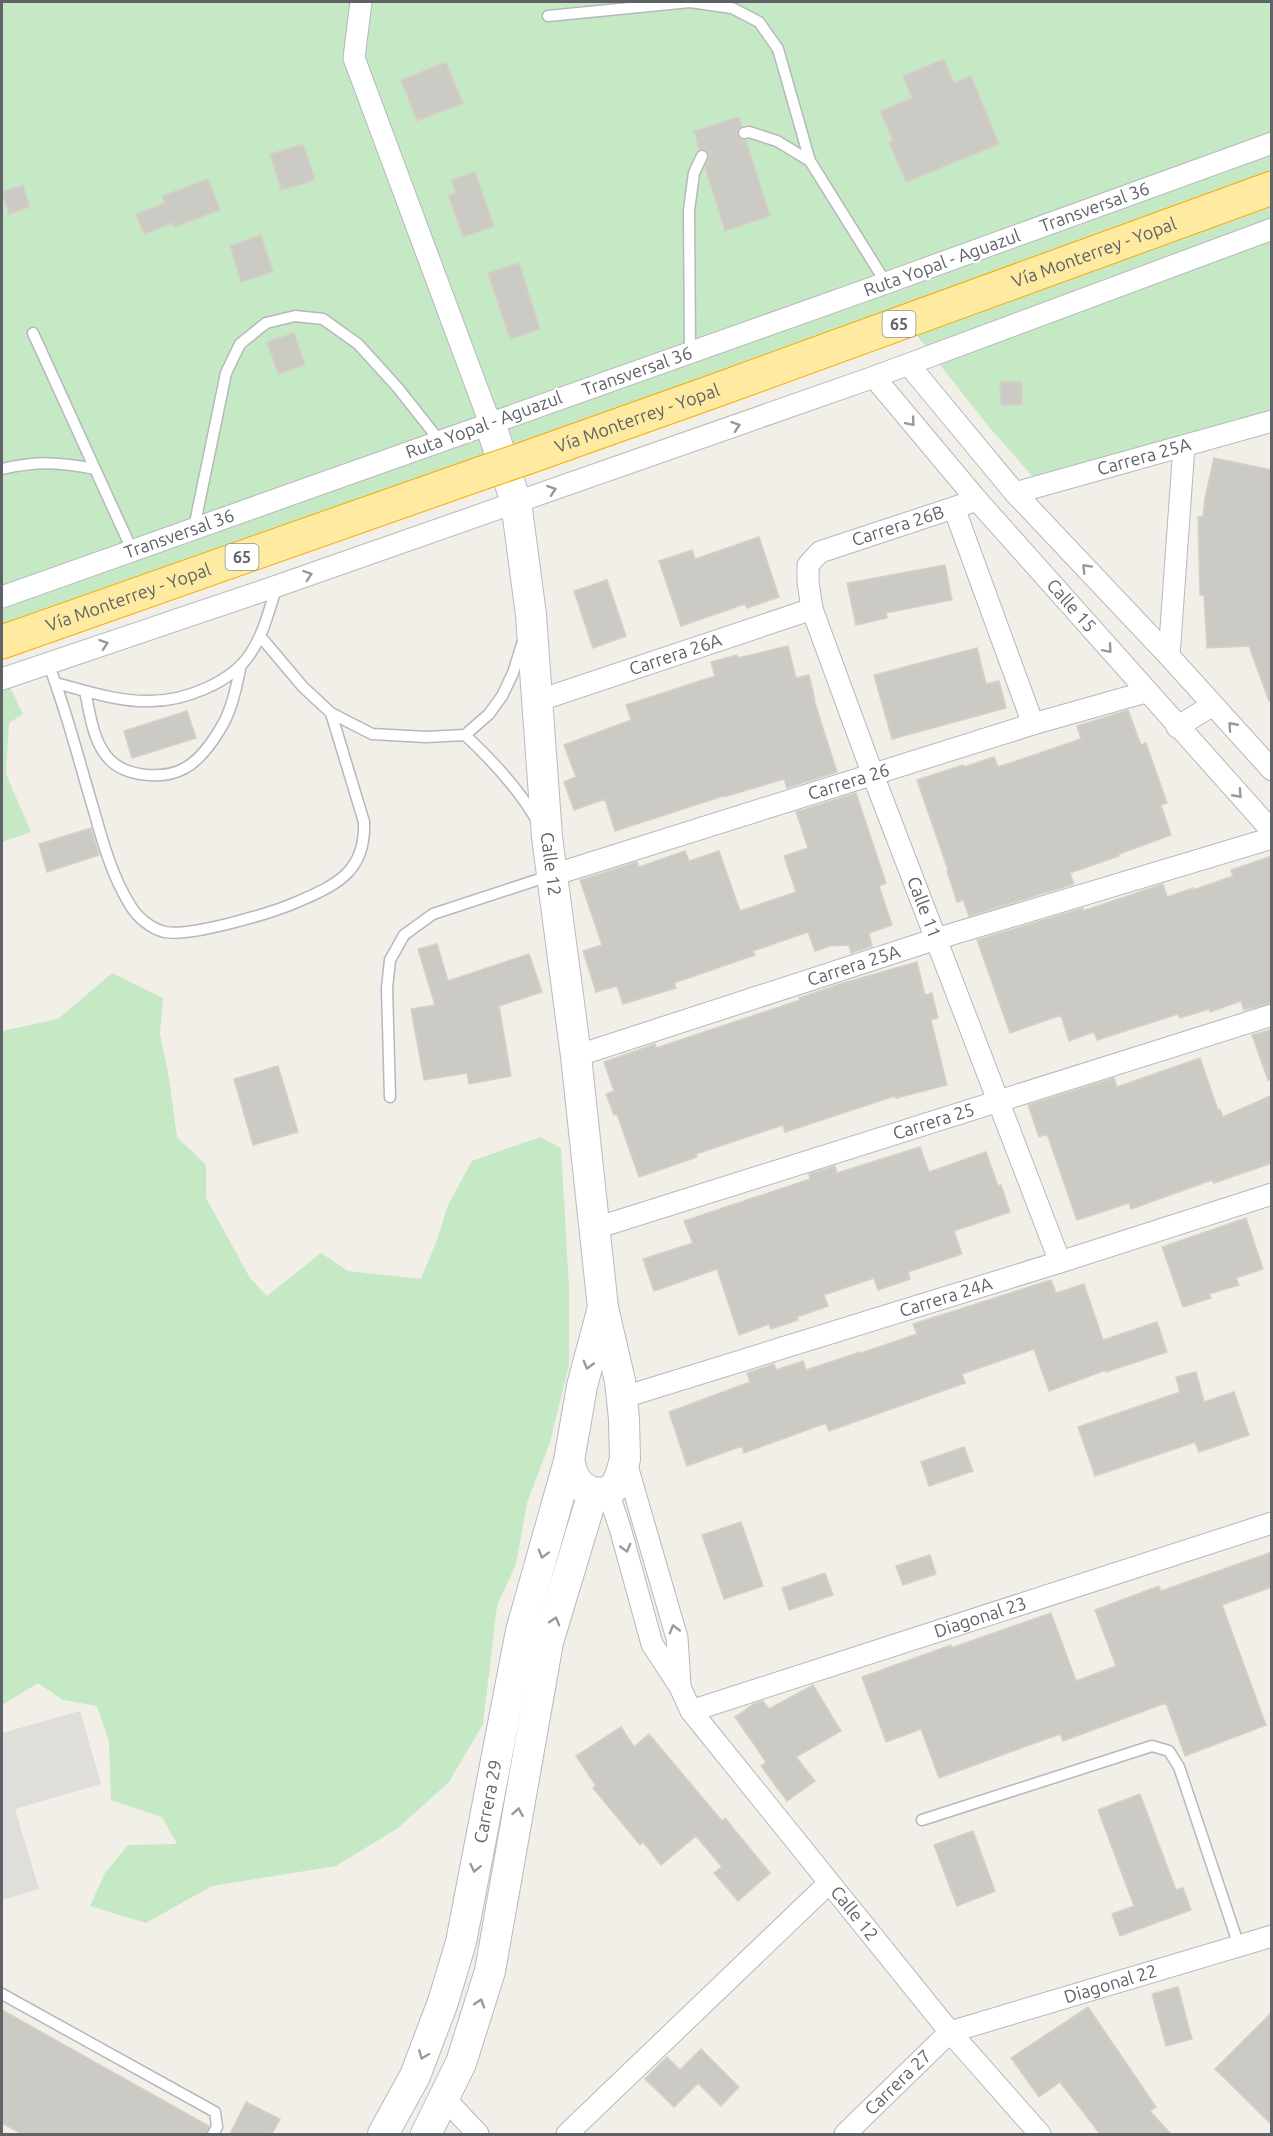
<svg xmlns="http://www.w3.org/2000/svg" width="1273" height="2136" font-family="Ubuntu,sans-serif">
	<rect width="100%" height="100%" fill="#f1efe8"/>
	<path fill="#e0deda" d="M80 1711 101 1784 15 1809 39 1889 2 1900V1733Z"/>
	<path fill="#c5e8c5" d="M2 2H1271V411L1033 477 989 427 907 323 2 645Z
		M2 670 23 714 9 723 6 774 31 832 2 842Z
		M112 973 163 998 160 1034 169 1078 177 1137 206 1165V1198L250 1278 267 1296 321 1253 348 1271 421 1279 437 1240 448 1205 472 1161 540 1137 561 1148 569 1288V1365L550 1442 527 1503 516 1564 497 1606 483 1724 449 1782 398 1828 336 1866 212 1886 146 1923 90 1906 105 1873 128 1845 177 1844 162 1817 111 1800 109 1742 97 1706 63 1700 38 1683 2 1705V1031L58 1019Z"/>
	<path fill="#cccac5" stroke="#d6d1c6" stroke-width="1.5" d="M944 59 954 83 971 76 999 144 906 182 889 143 893 141 880 111 912 98 903 76Z
		M446 62 463 103 417 121 401 80Z
		M739 117 742 126 737 130V135L741 140H746L770 216 725 231 705 167 709 155 706 150 699 149 694 131Z
		M303 144 315 180 281 190 270 154Z
		M475 172 494 226 463 237 448 195 456 193 451 180Z
		M208 179 220 210 174 227 172 223 144 234 136 214 165 203 162 196Z
		M23 185 30 207 9 214 2 192Z
		M261 235 273 272 241 282 230 246Z
		M519 263 540 329 510 339 488 273Z
		M294 333 305 365 278 374 267 342Z
		M1000 382H1022V405H1001Z
		M1214 458 1272 470V700L1269 701 1249 646 1207 648 1204 595H1200L1198 517H1203L1205 498Z
		M759 537 779 597 747 608 745 604 681 626 659 561 692 550 695 559Z
		M945 565 952 600 886 613 887 618 856 625 847 583Z
		M607 580 626 636 593 648 574 591Z
		M788 646 796 678 809 675 815 700H814L837 772 787 788 784 779 724 797 723 796 615 831 605 799 574 810 564 782 576 777 564 745 631 720 626 705 715 676 711 662 737 655 738 658Z
		M977 648 986 684 999 681 1006 708 892 739 874 675Z
		M1128 710 1141 745 1146 743 1167 803 1161 805 1171 835 1119 854V856L1070 873 1074 884 969 916 963 900 957 902 947 871 948 870 917 780 963 765 964 767 994 757 998 767 1081 739 1077 726Z
		M187 711 196 738 132 758 124 731Z
		M856 793 886 883 879 886 892 925 869 933 872 946 851 953 849 945 830 946 815 951 808 932 753 951 755 955 674 983 676 988 623 1004 617 986 596 992 583 951 602 945 580 880 637 862 639 867 685 851 689 861 719 851 740 911 796 892 784 856 808 848 796 812Z
		M91 828 99 855 47 872 39 844Z
		M1272 856V1003L1244 1010 1241 1001 1210 1012 1209 1009 1180 1018 1178 1014 1097 1040 1094 1032 1069 1041 1061 1015 1010 1033 977 940 1083 908V911L1163 884 1167 897 1193 888V890L1233 876 1231 870Z
		M437 944 448 981 529 954 542 992 499 1006 511 1076 469 1084 467 1073 424 1080 411 1009 435 1005 418 949Z
		M917 962 925 995 932 993 938 1018 931 1020 947 1085 896 1098 895 1096 785 1132 783 1125 696 1154 697 1157 639 1177 617 1114 614 1115 606 1094 614 1091 604 1062 655 1044 656 1048 800 1000 799 998 843 983Z
		M1272 1029V1080H1268L1252 1035Z
		M1200 1058 1218 1110 1220 1109 1223 1117 1272 1095V1163L1214 1183 1212 1180 1131 1209 1129 1203 1077 1220 1047 1134 1039 1137 1028 1105 1114 1078 1117 1087Z
		M278 1066 298 1132 253 1145 234 1079Z
		M920 1147 929 1172 986 1152 998 1186 1001 1185 1010 1212 954 1231 962 1254 908 1272 910 1279 878 1290 874 1278 824 1295 828 1306 797 1317 798 1320 771 1329 769 1324 739 1335 717 1269 654 1291 643 1259 693 1243 684 1221 810 1179 809 1174 835 1166 837 1173Z
		M1246 1218 1263 1269 1236 1278 1239 1285 1209 1294 1211 1298 1183 1307 1162 1247Z
		M1051 1280 1056 1293 1084 1284 1103 1340 1157 1322 1167 1352 1106 1372V1370L1049 1391 1034 1349 962 1374 965 1383 829 1431 826 1423 744 1453 742 1446 687 1466 669 1412 750 1382 747 1373 774 1364 776 1370 803 1361 806 1370 860 1352 861 1353 917 1334 913 1324Z
		M1196 1372 1204 1402 1234 1392 1249 1435 1199 1452 1195 1442 1095 1476 1078 1427 1180 1392 1176 1377Z
		M964 1447 973 1471 929 1486 921 1462Z
		M741 1522 763 1586 724 1599 702 1535Z
		M1272 1552V1587L1222 1605 1266 1725 1185 1756 1166 1703 1063 1741 1060 1734 939 1778 921 1729 886 1742 862 1677 951 1645V1648L1051 1613 1076 1681 1116 1666 1095 1610 1159 1586 1161 1591Z
		M930 1555 936 1574 903 1585 896 1566Z
		M825 1573 833 1595 789 1610 782 1588Z
		M813 1685 841 1731 796 1757 815 1781 787 1801 761 1766 766 1762 735 1717 754 1704 763 1701 769 1709Z
		M621 1727 634 1747 649 1734 722 1821 725 1818 770 1873 738 1901 714 1873 722 1867 696 1836 661 1865 643 1842 640 1845 593 1788 596 1786 576 1756Z
		M1140 1794 1176 1890 1183 1888 1191 1910 1120 1936 1112 1914 1134 1906 1098 1810Z
		M973 1831 995 1891 957 1906 934 1845Z
		M1178 1987 1192 2039 1166 2046 1152 1994Z
		M1088 2007 1156 2107 1150 2111 1171 2134H1100L1060 2082 1039 2097 1011 2058Z
		M2 2010 209 2126 206 2134H22L2 2123Z
		M1272 2012V2125L1215 2069Z
		M701 2049 739 2087 721 2106 698 2083 674 2107 645 2079 667 2057 680 2070Z
		M246 2102 280 2119 272 2134H230Z"/>
	<g fill="none" stroke-linecap="round" stroke-linejoin="round">
		<defs>
			<path id="service" d="M548 16 690 2 732 8 759 22 778 49 810 161
				M744 133 749 132 777 141 810 161 886 283
				M33 333 132 550
				M690 352 689 210 694 173 702 156
				M2 469C37 461 60 462 95 469
				M194 528 226 373 240 344 266 323 295 316 323 319 358 344 398 388 439 440
				M260 636 303 687 331 713 372 734 426 737 465 735 489 714 502 696 513 673 523 641
				M48 663C67 711 79 762 94 811 103 843 112 876 130 905 137 917 151 929 165 932 191 937 272 913 297 902 337 885 366 871 364 822L331 713
				M56 683C86 691 119 702 150 701 184 701 231 683 250 654 264 634 269 609 277 586
				M85 691C90 714 93 743 110 760 127 777 164 780 185 768 198 761 211 744 219 731 232 711 236 688 241 665
				M465 735C492 760 517 787 536 819
				M390 1097 387 988 390 960 404 935 433 914 549 876
				M922 1820 1152 1746 1169 1751 1179 1767 1239 1946
				M2 1994 215 2112 217 2127 213 2134"/>
			<g id="minor">
				<path d="M361 2 354 58 490 423"/>
				<path d="M909 365 1015 493 1169 656 1272 770"/>
				<path id="s1" d="M874 377 977 500 1272 831"/>
				<path id="s2" d="M1015 493 1272 421"/>
				<path id="s3" d="M977 500 820 552 808 565V582L812 609 873 775 1060 1262"/>
				<path d="M954 508 1033 724"/>
				<path id="s4" d="M2 597 886 283 1272 143"/>
				<path d="M1169 656 1184 446"/>
				<path d="M2 679 277 586 874 377 1272 229"/>
				<path id="s5" d="M537 701 812 609"/>
				<path d="M1177 727 1213 705"/>
				<path id="s6" d="M553 875 1033 724 1146 692"/>
				<path id="s7" d="M576 1056 936 939 1272 838"/>
				<path id="s8" d="M596 1228 1272 1015"/>
				<path id="s9" d="M621 1398 1060 1262 1272 1194"/>
				<path d="M625 1459 677 1638 680 1686"/>
				<path id="s10" d="M608 1492 620 1528 652 1644 680 1687 691 1711 950 2032 1040 2134"/>
				<path id="s11" d="M691 1711 1272 1523"/>
				<path d="M444 2098 478 2134"/>
				<path d="M567 2134 829 1883"/>
				<path id="s12" d="M845 2134 950 2032 1272 1936"/>
			</g>
			<g id="secondary">
				<path id="s13" d="M490 423 516 502 531 615 547 837 576 1056 603 1308 620 1381 624 1419 625 1459 620 1477 615 1486 608 1492 593 1493 581 1486 574 1477 569 1461"/>
				<path id="s14" d="M383 2134 415 2076 443 2002 461 1942 521 1631 569 1461 582 1386 602 1311"/>
				<path d="M426 2134 461 2063 490 1971 548 1642 593 1493"/>
			</g>
			<g id="trunk">
				<path id="s15" d="M526 458 717 390 1272 188"/>
				<path id="s16" d="M2 642 482 473"/>
			</g>
		</defs>
		<use href="#service" stroke="#b5b8bc" stroke-width="13"/>
		<use href="#minor" stroke="#b5b8bc" stroke-width="23"/>
		<use href="#secondary" stroke="#b6babf" stroke-width="32"/>
		<use href="#trunk" stroke="#f9ab00" stroke-width="35"/>
		<use href="#service" stroke="#fff" stroke-width="10"/>
		<use href="#minor" stroke="#fff" stroke-width="21"/>
		<use href="#secondary" stroke="#fff" stroke-width="30"/>
		<use href="#trunk" stroke="#feeaa1" stroke-width="33"/>
		<defs>
			<path id="trunk-bridge" d="M482 473 526 458"/>
		</defs>
		<use href="#trunk-bridge" stroke="#f9ab00" stroke-width="35" stroke-linecap="butt"/>
		<use href="#trunk-bridge" stroke="#feeaa1" stroke-width="33"/>
	</g>
	<defs><path id="oneway-chevron" d="M-2-3.5L2.5 0L-2 3.5" fill="none" stroke-width="1.6" stroke-linecap="round" stroke-linejoin="round" transform="scale(1.5)"/></defs>
	<g stroke="#979a9d">
		<use href="#oneway-chevron" transform="translate(911 422) rotate(50)"/>
		<use href="#oneway-chevron" transform="translate(736 426) rotate(-19)"/>
		<use href="#oneway-chevron" transform="translate(552 490) rotate(-19)"/>
		<use href="#oneway-chevron" transform="translate(1086 568) rotate(-133)"/>
		<use href="#oneway-chevron" transform="translate(308 575) rotate(-19)"/>
		<use href="#oneway-chevron" transform="translate(104 644) rotate(-19)"/>
		<use href="#oneway-chevron" transform="translate(1108 649) rotate(49)"/>
		<use href="#oneway-chevron" transform="translate(1232 726) rotate(-132)"/>
		<use href="#oneway-chevron" transform="translate(1238 794) rotate(48)"/>
		<use href="#oneway-chevron" transform="translate(588 1365) rotate(105)"/>
		<use href="#oneway-chevron" transform="translate(626 1548) rotate(75)"/>
		<use href="#oneway-chevron" transform="translate(543 1554) rotate(106)"/>
		<use href="#oneway-chevron" transform="translate(555 1621) rotate(-73)"/>
		<use href="#oneway-chevron" transform="translate(674 1629) rotate(-106)"/>
		<use href="#oneway-chevron" transform="translate(518 1812) rotate(-80)"/>
		<use href="#oneway-chevron" transform="translate(475 1868) rotate(101)"/>
		<use href="#oneway-chevron" transform="translate(480 2003) rotate(-72)"/>
		<use href="#oneway-chevron" transform="translate(423 2055) rotate(111)"/>
	</g>
	<g text-anchor="middle" stroke-width="4.5" stroke-linejoin="round" paint-order="stroke">
		<g fill="#fff" stroke="#8f9295" stroke-width="1.5">
			<rect x="882.5" y="311" width="33" height="26" rx="4.5"/>
			<rect x="225.5" y="544" width="33" height="26" rx="4.5"/>
		</g>
		<g font-size="16" font-weight="bold" fill="#5f6368">
			<text x="899" y="330">65</text>
			<text x="242" y="563">65</text>
		</g>
		<g font-size="18" fill="#5f6368" stroke="#fff">
			<text dy="6" stroke="none"><textPath href="#s4" startOffset="1160">Transversal 36</textPath></text>
			<text dy="6" stroke="none"><textPath href="#s15" startOffset="604">Vía Monterrey - Yopal</textPath></text>
			<text transform="translate(942 263) rotate(-20)" y="6">Ruta Yopal - Aguazul</text>
			<text dy="6" stroke="none"><textPath href="#s4" startOffset="674">Transversal 36</textPath></text>
			<text dy="6" stroke="none"><textPath href="#s15" startOffset="118">Vía Monterrey - Yopal</textPath></text>
			<text transform="translate(484 425) rotate(-20)" y="6">Ruta Yopal - Aguazul</text>
			<text dy="6" stroke="none"><textPath href="#s2" startOffset="134">Carrera 25A</textPath></text>
			<text transform="translate(898 526) rotate(-18)" y="6">Carrera 26B</text>
			<text dy="6" stroke="none"><textPath href="#s4" startOffset="188">Transversal 36</textPath></text>
			<text dy="6" stroke="none"><textPath href="#s16" startOffset="134">Vía Monterrey - Yopal</textPath></text>
			<text dy="6" stroke="none"><textPath href="#s1" startOffset="302">Calle 15</textPath></text>
			<text dy="6" stroke="none"><textPath href="#s5" startOffset="146">Carrera 26A</textPath></text>
			<text dy="6" stroke="none"><textPath href="#s6" startOffset="310">Carrera 26</textPath></text>
			<text dy="6" stroke="none"><textPath href="#s13" startOffset="447">Calle 12</textPath></text>
			<text dy="6" stroke="none"><textPath href="#s3" startOffset="546">Calle 11</textPath></text>
			<text dy="6" stroke="none"><textPath href="#s7" startOffset="292">Carrera 25A</textPath></text>
			<text dy="6" stroke="none"><textPath href="#s8" startOffset="354">Carrera 25</textPath></text>
			<text dy="6" stroke="none"><textPath href="#s9" startOffset="340">Carrera 24A</textPath></text>
			<text dy="6" stroke="none"><textPath href="#s11" startOffset="304">Diagonal 23</textPath></text>
			<text dy="6" stroke="none"><textPath href="#s14" startOffset="351">Carrera 29</textPath></text>
			<text dy="6" stroke="none"><textPath href="#s10" startOffset="496">Calle 12</textPath></text>
			<text dy="6" stroke="none"><textPath href="#s12" startOffset="314">Diagonal 22</textPath></text>
			<text dy="6" stroke="none"><textPath href="#s12" startOffset="74">Carrera 27</textPath></text>
		</g>
	</g>
	<rect width="1273" height="2136" fill="none" stroke="#5f6368" stroke-width="6"/>
</svg>
